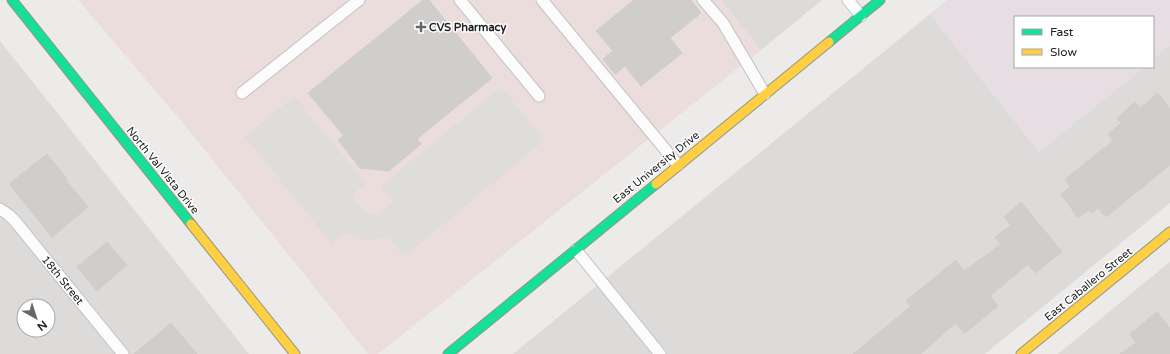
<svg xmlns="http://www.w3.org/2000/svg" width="1170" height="354" font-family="'Varela Round',sans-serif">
	<rect width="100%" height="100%" fill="#edebe9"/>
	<path fill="#dddbda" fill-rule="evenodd" d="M721 0H822L761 50Z
		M930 14 1039 152 1144 67H1153V59L1170 45V203L985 354H513Z
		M0 41 249 354H0ZM24 306H48V330H24Z
		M1170 262V354H1058L1150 278Z"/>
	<path fill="#eadddc" d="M78 0H721L761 50 378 354H368L183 123Z"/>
	<path fill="#e6dee3" d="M947 0H1170V45L1153 59V17H1015V67H1144L1039 152 930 14Z"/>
	<path fill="#dedddc" d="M501 87 545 140 404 257 389 238 366 240 345 233 332 244 245 137 294 96 366 183 352 195 366 213 377 216 394 202 381 186Z"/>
	<path fill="#d0cecc" stroke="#d0cdcb" d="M423 0H429L492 78 417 139 421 144 389 171 360 168 338 140 344 136 308 93Z
		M634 0H691L701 13 670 38 682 53 641 86 625 66 615 74 603 59 613 51 596 31Z
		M1158 93 1170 109V165L1106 217 1098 208 1092 213 1089 210 1078 218 1061 194 1070 187 1065 179 1113 141 1108 134 1121 123 1117 118 1135 102 1140 108Z
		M47 154 67 179 66 180 88 207 52 237 9 184Z
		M1021 202 1062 252 1035 273 1028 264 990 296 998 306 965 333 955 323 921 354H853L911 306 906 301 956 260 964 271 1001 244 995 237 1011 225 1004 217Z
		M107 242 127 265 97 291 77 267Z
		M1157 312 1170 328V354H1120L1136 343 1130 334Z
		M171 323 197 354H134Z"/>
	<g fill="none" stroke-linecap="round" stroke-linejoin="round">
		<defs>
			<path id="lane" d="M460 0 539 96
				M542 0 678 165
				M703 0 723 23 765 94
				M848 0 861 16
				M242 93 359 0
				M0 209 9 215 15 221 123 354
				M576 250 660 354"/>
			<path id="fast" d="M12 0 191 224
				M829 42 880 0
				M448 354 656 184"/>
			<path id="slow" d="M656 184 829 42
				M191 224 295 354
				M1021 354 1170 232"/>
		</defs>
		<use href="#lane" stroke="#c3c2c1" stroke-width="13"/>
		<use href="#fast" stroke="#969582" stroke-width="11"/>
		<use href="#slow" stroke="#969582" stroke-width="11"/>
		<use href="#lane" stroke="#fcfcfc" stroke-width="11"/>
		<use href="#fast" stroke="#16e098" stroke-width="9"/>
		<use href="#slow" stroke="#ffcf43" stroke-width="9"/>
	</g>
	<path fill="#686766" stroke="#fff" stroke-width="1.5" d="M419 21h4v4h4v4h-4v4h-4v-4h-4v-4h4z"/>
	<g text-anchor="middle" stroke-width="3" stroke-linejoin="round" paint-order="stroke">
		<g font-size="11" font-weight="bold" fill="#202020" stroke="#fff" text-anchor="start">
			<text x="429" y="31">CVS Pharmacy</text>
		</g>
		<g font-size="11" fill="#202020" stroke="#fff">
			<text transform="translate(656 167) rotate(-39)" y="4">East University Drive</text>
			<text transform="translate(163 170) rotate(51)" y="4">North Val Vista Drive</text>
			<text transform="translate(63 280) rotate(51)" y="4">18th Street</text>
			<text transform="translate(1088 284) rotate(-39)" y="4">East Caballero Street</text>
		</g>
	</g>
	<rect x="1014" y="16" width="140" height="52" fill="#ffffff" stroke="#a6a6a6"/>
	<rect x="1022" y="29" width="20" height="6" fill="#16e098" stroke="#a6a6a6"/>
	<text x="1050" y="36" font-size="12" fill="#202020">Fast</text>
	<rect x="1022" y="49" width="20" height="6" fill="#ffcf43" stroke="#a6a6a6"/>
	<text x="1050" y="56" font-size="12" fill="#202020">Slow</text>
	<g transform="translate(36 318) rotate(141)"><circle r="19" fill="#ffffff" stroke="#a6a6a6"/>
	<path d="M0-3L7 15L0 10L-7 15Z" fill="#686766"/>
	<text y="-6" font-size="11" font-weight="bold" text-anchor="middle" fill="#202020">N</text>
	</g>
</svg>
